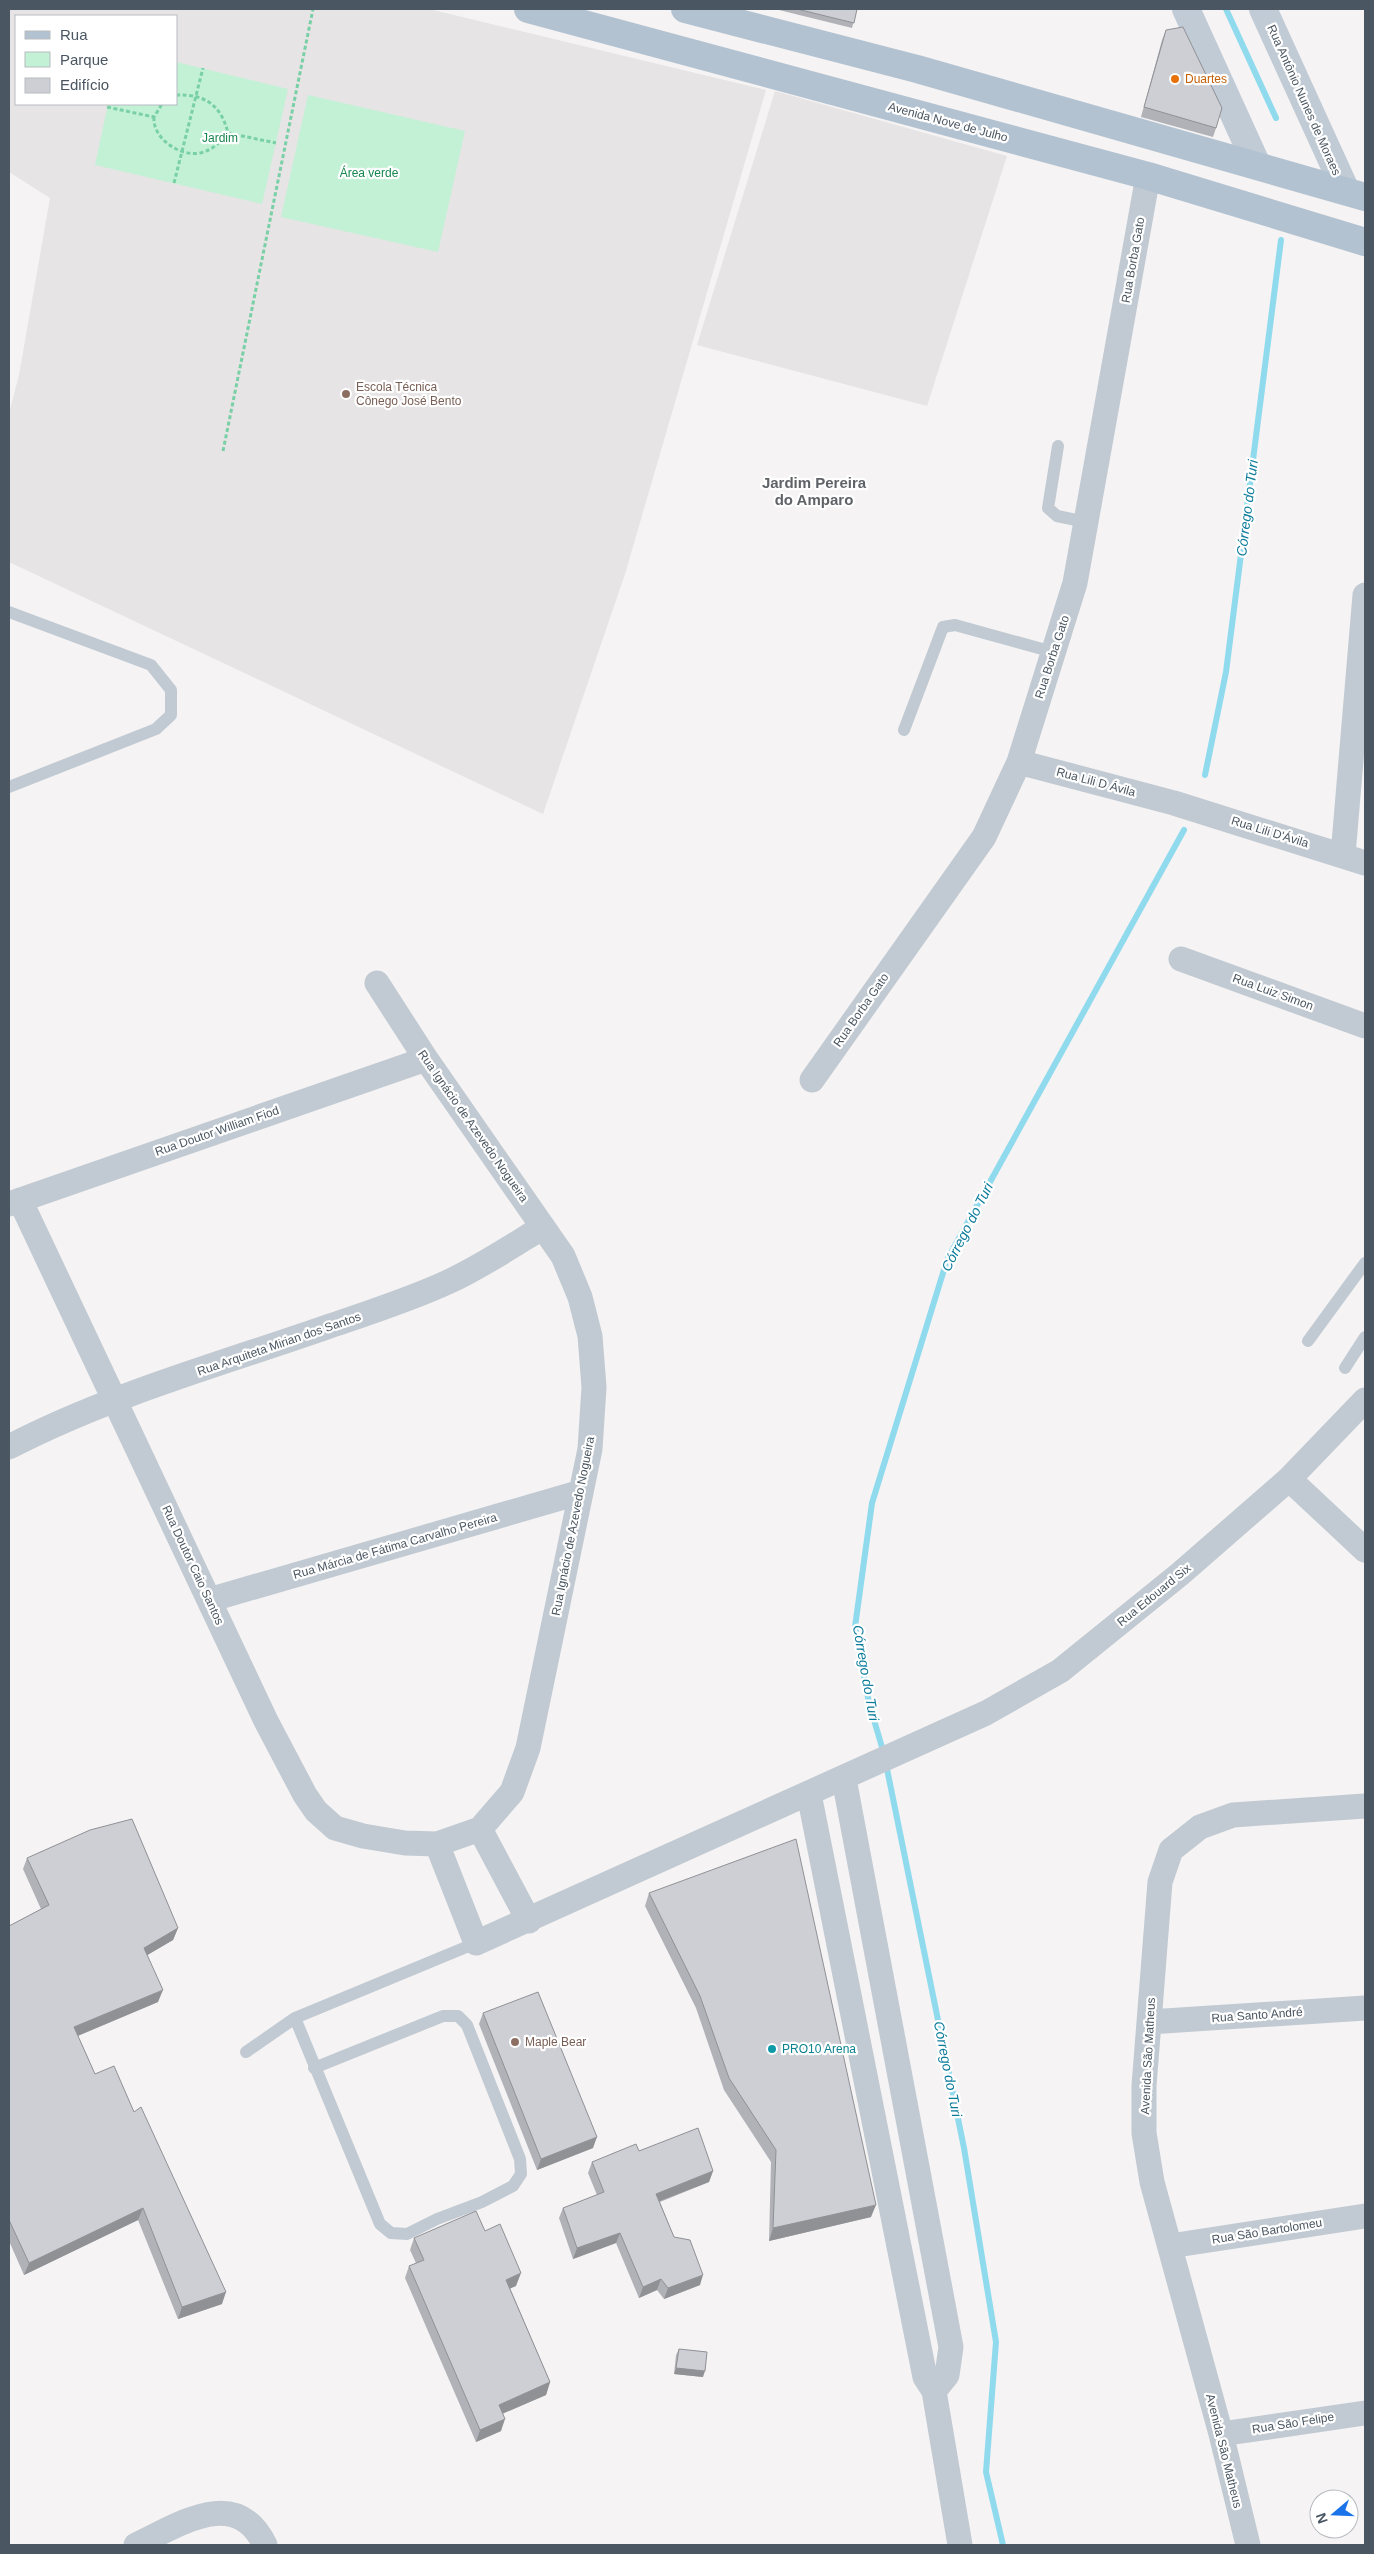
<svg xmlns="http://www.w3.org/2000/svg" width="1374" height="2554" font-family="Arial,sans-serif">
	<rect width="100%" height="100%" fill="#f5f3f3"/>
	<path fill="#e6e4e5" fill-rule="evenodd" d="M9 9H429L766 90 625 574 543 814 9 562V413L19 375 50 198 9 172ZM16 16H176V104H16Z
		M775 91 1007 156 927 406 697 345Z"/>
	<path fill="#c3f1d5" d="M176 62 288 89 262 204 95 165 108 104H176Z
		M308 95 465 131 438 252 281 217Z"/>
	<g fill="none" stroke-linecap="round" stroke-linejoin="round">
		<path stroke="#90daee" stroke-width="6" d="M1226 9 1276 118
			M1205 775 1226 672 1281 240
			M884 1754 869 1703 855 1627 872 1503 947 1260 1184 830
			M886 1764 964 2148 996 2342 986 2472 1003 2545"/>
		<path stroke="#7ad0a6" stroke-width="3" stroke-dasharray="4 2.5" stroke-linecap="butt" d="M176 95C205 94 221 105 228 133L276 143
			M107 107 154 117 162 104
			M154 117C152 138 180 157 200 153 213 150 220 142 228 133
			M174 183 203 68
			M223 451 313 9"/>
		<path stroke="#c1cad2" stroke-width="12" d="M1058 446 1048 508 1057 516 1086 522
			M9 612 151 665 171 690V715L156 729 9 787
			M904 730 943 627 955 625 1053 652
			M1308 1341 1365 1263
			M1345 1368 1365 1337
			M295 2018 380 2224 391 2233 407 2234 437 2219 482 2202 513 2186 521 2174 520 2159 467 2025 458 2016H443L314 2068
			M246 2052 295 2018 476 1943"/>
		<path stroke="#c1cad2" stroke-width="25" d="M1019 762 1174 803 1365 863
			M1343 855 1365 595
			M1181 959 1365 1026
			M812 1080 984 837 1019 762 1075 583 1148 176
			M20 1200 266 1721 305 1795 316 1811 335 1828 363 1836 405 1843 437 1844 480 1829 512 1792 528 1748 590 1449 594 1387 590 1336 580 1297 563 1256 426 1059 377 983
			M9 1204 426 1059
			M9 1447C109 1395 221 1364 327 1327 368 1313 409 1300 448 1282 481 1267 512 1246 543 1227
			M1289 1479 1365 1550
			M209 1600 581 1492
			M844 1779 951 2347 947 2375 934 2391
			M809 1794 925 2377 934 2391 960 2545
			M480 1829 529 1921
			M437 1844 476 1943 986 1713 1060 1671 1180 1574 1289 1479 1365 1400
			M1149 2022 1365 2008
			M1170 2246 1365 2216
			M1221 2434 1365 2413
			M136 2545C179 2525 236 2485 265 2545
			M1248 2545 1221 2434 1152 2182 1144 2133V2086L1160 1882 1171 1850 1200 1827 1233 1815 1365 1806"/>
		<path stroke="#c1cbd6" stroke-width="28" d="M1186 9 1257 165
			M1263 9 1346 191"/>
		<path stroke="#b3c2d1" stroke-width="28" d="M528 9 1148 176 1365 242
			M685 9 917 69 1365 197"/>
	</g>
	<path fill="#b0b2b7" d="M775 9H857L852 28Z
		M1166 30 1216 128 1213 137 1141 117 1162 40Z
		M27 1858 178 1928 173 1940 147 1955 158 2002 78 2036 95 2074 134 2112 222 2304 178 2319 138 2220 24 2275 9 2241V1926L41 1909 23 1869Z
		M649 1893 871 2217 769 2241 771 2162 724 2090 696 2008 645 1906Z
		M483 2013 593 2148 537 2170 479 2024Z
		M639 2151 713 2171 709 2182 660 2202 674 2237 700 2285 664 2299 657 2290 639 2298 616 2243 573 2259 559 2218 563 2208 597 2195 588 2173 592 2162Z
		M485 2231 516 2286 510 2288 550 2382 546 2395 503 2413 501 2431 476 2442 405 2278 409 2266 416 2263 410 2250 414 2238Z
		M679 2349 703 2377 674 2374 676 2355Z"/>
	<path fill="#909195" d="M178 1928 173 1940 139 1960 144 1948Z
		M163 1990 158 2002 70 2039 74 2027Z
		M597 2137 593 2148 537 2170 541 2159Z
		M713 2171 709 2182 652 2204 656 2194Z
		M876 2205 871 2217 769 2241 773 2228Z
		M143 2208 138 2220 24 2275 29 2263Z
		M620 2233 616 2243 573 2259 577 2248Z
		M521 2273 516 2286 502 2292 506 2280Z
		M703 2275 700 2285 664 2299 668 2288Z
		M661 2279 657 2290 639 2298 643 2287Z
		M226 2292 222 2304 178 2319 182 2307Z
		M676 2368 705 2371 703 2377 674 2374Z
		M550 2382 546 2395 495 2417 499 2405Z
		M505 2419 501 2431 476 2442 480 2430Z"/>
	<path fill="#cdcfd5" stroke="#909195" d="M797 9H857L854 23Z
		M1183 27 1222 108 1216 128 1144 107 1166 30Z
		M132 1819 178 1928 144 1948 163 1990 74 2027 95 2074 114 2066 134 2112 141 2107 226 2292 182 2307 143 2208 29 2263 9 2220V1926L49 1905 27 1858 90 1830Z
		M796 1839 876 2205 773 2228 776 2150 729 2078 700 1996 649 1893Z
		M538 1992 597 2137 541 2159 483 2013Z
		M698 2128 713 2171 656 2194 674 2237 690 2240 703 2275 668 2288 661 2279 643 2287 620 2233 577 2248 563 2208 604 2192 592 2162 636 2144 639 2151Z
		M476 2211 485 2231 500 2224 521 2273 506 2280 550 2382 499 2405 505 2419 480 2430 409 2266 424 2260 414 2238Z
		M679 2349 707 2352 705 2371 676 2368Z"/>
	<circle fill="#e8710a" stroke="#fff" stroke-width="2" cx="1175" cy="79" r="5"/>
	<g fill="#8d6e63" stroke="#fff" stroke-width="2">
		<circle cx="346" cy="394" r="5"/>
		<circle cx="515" cy="2042" r="5"/>
	</g>
	<circle fill="#0f9aa8" stroke="#fff" stroke-width="2" cx="772" cy="2049" r="5"/>
	<g text-anchor="middle" stroke-width="4.5" stroke-linejoin="round" paint-order="stroke">
		<g font-size="12" fill="#c56008" stroke="#fff" text-anchor="start">
			<text x="1185" y="83">Duartes</text>
		</g>
		<g font-size="12" fill="#4a5661" stroke="#fff">
			<text transform="translate(1304 100) rotate(66)" y="4">Rua Antônio Nunes de Moraes</text>
			<text transform="translate(948 122) rotate(15)" y="4">Avenida Nove de Julho</text>
			<text transform="translate(1133 260) rotate(-80)" y="4">Rua Borba Gato</text>
			<text transform="translate(1052 657) rotate(-72)" y="4">Rua Borba Gato</text>
			<text transform="translate(1096 782) rotate(15)" y="4">Rua Lili D Ávila</text>
			<text transform="translate(1270 832) rotate(17)" y="4">Rua Lili D'Ávila</text>
			<text transform="translate(1273 992) rotate(20)" y="4">Rua Luiz Simon</text>
			<text transform="translate(861 1010) rotate(-55)" y="4">Rua Borba Gato</text>
			<text transform="translate(473 1126) rotate(55)" y="4">Rua Ignácio de Azevedo Nogueira</text>
			<text transform="translate(217 1131) rotate(-19)" y="4">Rua Doutor William Fiod</text>
			<text transform="translate(279 1344) rotate(-19)" y="4">Rua Arquiteta Mirian dos Santos</text>
			<text transform="translate(573 1526) rotate(-79)" y="4">Rua Ignácio de Azevedo Nogueira</text>
			<text transform="translate(395 1546) rotate(-16)" y="4">Rua Márcia de Fátima Carvalho Pereira</text>
			<text transform="translate(193 1565) rotate(65)" y="4">Rua Doutor Caio Santos</text>
			<text transform="translate(1154 1595) rotate(-39)" y="4">Rua Edouard Six</text>
			<text transform="translate(1257 2015) rotate(-4)" y="4">Rua Santo André</text>
			<text transform="translate(1148 2056) rotate(-87)" y="4">Avenida São Matheus</text>
			<text transform="translate(1267 2231) rotate(-9)" y="4">Rua São Bartolomeu</text>
			<text transform="translate(1293 2423) rotate(-9)" y="4">Rua São Felipe</text>
			<text transform="translate(1224 2451) rotate(76)" y="4">Avenida São Matheus</text>
		</g>
		<g font-size="12" fill="#17864f" stroke="#fff">
			<text x="220" y="142">Jardim</text>
			<text x="369" y="177">Área verde</text>
		</g>
		<g font-size="12" fill="#785e54" stroke="#fff" text-anchor="start">
			<text x="356" y="391">Escola Técnica<tspan x="356" dy="14">Cônego José Bento</tspan></text>
			<text x="525" y="2046">Maple Bear</text>
		</g>
		<g font-size="12" fill="#0d838f" stroke="#fff" text-anchor="start">
			<text x="782" y="2053">PRO10 Arena</text>
		</g>
		<g font-size="14" font-style="italic" fill="#0c7c9b" stroke="#fff">
			<text transform="translate(1247 508) rotate(-83)" y="5">Córrego do Turi</text>
			<text transform="translate(967 1227) rotate(-63)" y="5">Córrego do Turi</text>
			<text transform="translate(866 1673) rotate(80)" y="5">Córrego do Turi</text>
			<text transform="translate(948 2069) rotate(79)" y="5">Córrego do Turi</text>
		</g>
		<g font-size="15" font-weight="bold" fill="#5f6368" stroke="#fff">
			<text x="814" y="488">Jardim Pereira<tspan x="814" dy="17">do Amparo</tspan></text>
		</g>
	</g>
	<rect width="1374" height="2554" fill="none" stroke="#4a5661" stroke-width="20"/>
	<rect x="15" y="15" width="162" height="90" fill="#ffffff" stroke="#b7bbc0"/>
	<rect x="25" y="31" width="25" height="8" fill="#b3c2d1" stroke="#b7bbc0"/>
	<text x="60" y="40" font-size="15" fill="#4a5661">Rua</text>
	<rect x="25" y="52" width="25" height="15" fill="#c3f1d5" stroke="#b7bbc0"/>
	<text x="60" y="65" font-size="15" fill="#4a5661">Parque</text>
	<rect x="25" y="78" width="25" height="15" fill="#cdcfd5" stroke="#b7bbc0"/>
	<text x="60" y="90" font-size="15" fill="#4a5661">Edifício</text>
	<g transform="translate(1334 2514) rotate(251)"><circle r="24" fill="#ffffff" stroke="#b7bbc0"/>
	<path d="M0-4L9 19L0 12L-9 19Z" fill="#1a73e8"/>
	<text y="-8" font-size="14" font-weight="bold" text-anchor="middle" fill="#4a5661">N</text>
	</g>
</svg>
